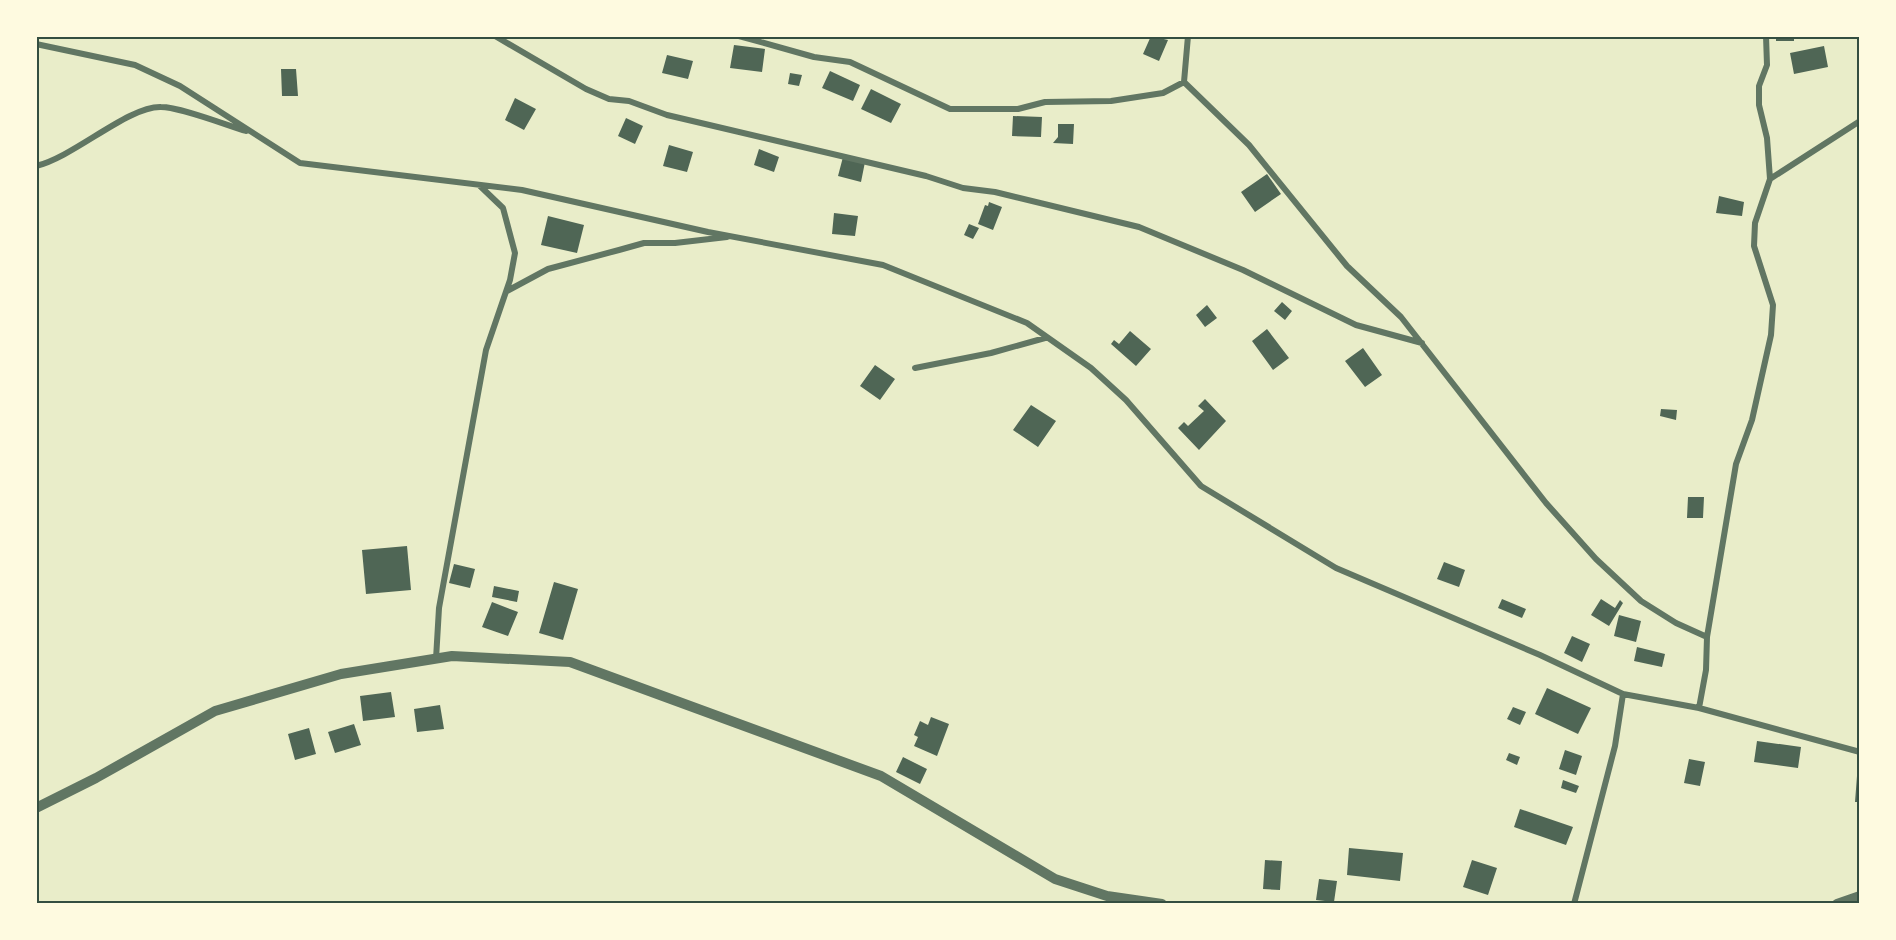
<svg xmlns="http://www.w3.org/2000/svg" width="1896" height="940" font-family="'Fira Sans Condensed',sans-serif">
	<rect width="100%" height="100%" fill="#e9edc9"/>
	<path fill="#4f6655" d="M1151 36 1168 40 1159 61 1143 54Z
		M1776 36H1794V41H1776Z
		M734 45 765 49 762 72 730 68Z
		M1824 46 1828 67 1794 74 1790 53Z
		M667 55 693 61 688 79 662 73Z
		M281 69H296L298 96H282Z
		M830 71 860 85 853 101 822 88Z
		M790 73 802 75 799 86 788 84Z
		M871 89 901 104 891 123 861 109Z
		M515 98 536 109 524 130 505 120Z
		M1013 116 1042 117 1041 137 1012 136Z
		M626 118 643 126 635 144 618 136Z
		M1058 124H1074L1073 144 1053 143 1058 137Z
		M669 145 693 152 687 172 663 166Z
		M759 149 779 157 774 172 754 165Z
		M843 157 865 162 861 182 838 176Z
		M1267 174 1281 194 1255 212 1241 192Z
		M1719 196 1744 202 1742 216 1716 213Z
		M989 202 1002 207 993 230 978 224 985 205 988 206Z
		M834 213 858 216 855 236 832 234Z
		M548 216 584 225 577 253 541 245Z
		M969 224 979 228 973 239 964 235Z
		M1282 302 1292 311 1285 320 1274 311Z
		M1207 305 1217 318 1205 327 1196 315Z
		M1267 329 1289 358 1273 370 1252 341Z
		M1130 331 1151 349 1136 366 1111 344 1114 340 1119 344Z
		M1363 348 1382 375 1365 387 1345 361Z
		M875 365 895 379 880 400 860 386Z
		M1205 399 1226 421 1199 450 1178 428 1184 422 1188 426 1204 411 1198 406Z
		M1031 405 1056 421 1038 447 1013 430Z
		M1661 409 1677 410 1676 420 1660 416Z
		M1688 497H1704L1703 518H1687Z
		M407 546 411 590 366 594 362 550Z
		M1444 562 1465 570 1459 587 1437 579Z
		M454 564 475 569 470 588 449 583Z
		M554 582 578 589 563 640 539 633Z
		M494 586 519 591 517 602 492 597Z
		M1502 599 1526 609 1522 618 1498 608Z
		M1601 599 1615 608 1620 600 1623 603 1609 626 1591 615Z
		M492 602 518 612 508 636 482 627Z
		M1619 615 1641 621 1636 642 1614 636Z
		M1572 636 1590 644 1582 662 1564 653Z
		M1637 647 1665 654 1662 667 1634 661Z
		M1547 688 1591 708 1578 734 1535 714Z
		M391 692 395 717 363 721 360 696Z
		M440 705 444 729 417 732 414 709Z
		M1513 707 1526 712 1520 725 1507 719Z
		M931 717 949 724 937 756 914 746 918 737 914 735 920 721 928 725Z
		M354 724 361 745 335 753 328 732Z
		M309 728 316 754 295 760 288 734Z
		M1757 741 1801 747 1798 768 1754 762Z
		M1565 750 1582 756 1576 775 1559 769Z
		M1509 753 1520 757 1517 765 1506 760Z
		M903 757 927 769 920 784 896 772Z
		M1689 759 1705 762 1700 786 1684 783Z
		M1857 776H1860V802H1855Z
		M1563 780 1579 786 1576 793 1561 788Z
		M1520 809 1573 827 1566 845 1514 827Z
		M1349 848 1403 853 1400 881 1347 875Z
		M1265 860 1282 861 1280 890 1263 889Z
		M1472 860 1497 868 1488 895 1463 887Z
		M1319 879 1337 881 1334 902 1316 900Z"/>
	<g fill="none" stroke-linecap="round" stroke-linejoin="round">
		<path stroke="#617663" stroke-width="6" d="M495 36 586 89 609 99 629 101 667 115 926 176 963 188 995 192 1139 227 1243 270 1356 325 1422 343
			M739 36 814 57 850 62 950 109H1018L1045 102 1111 101 1163 93 1184 82 1249 145 1347 266 1401 317 1546 503 1596 559 1641 601 1676 623 1707 637 1706 670 1699 708
			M1766 36 1767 65 1759 86V105L1767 138 1770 179
			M36 44 135 65 180 86 300 163 522 190 708 232 883 265 1027 323 1091 368 1126 400 1201 486 1336 568 1540 655 1623 694 1699 708 1860 752
			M1184 82 1188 36
			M36 166C74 157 128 106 161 107 180 107 226 125 246 131
			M507 291 548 269 619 250 644 243H675L727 237
			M915 368 991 353 1045 338
			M1707 637 1736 464 1752 420 1771 335 1773 305 1754 246 1755 223 1770 179 1860 121
			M436 659 439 608 486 350 510 280 515 253 503 208 479 185
			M1574 904 1615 746 1623 694"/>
		<path stroke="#617663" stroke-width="10" d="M36 808 96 778 215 711 341 674 452 656 570 662 881 776 1055 879 1107 896 1162 904
			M1837 904 1860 896"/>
	</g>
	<rect width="1896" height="940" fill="none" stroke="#fefae0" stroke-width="75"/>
	<rect x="38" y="38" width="1820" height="864" fill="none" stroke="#344e41" stroke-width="2"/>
</svg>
